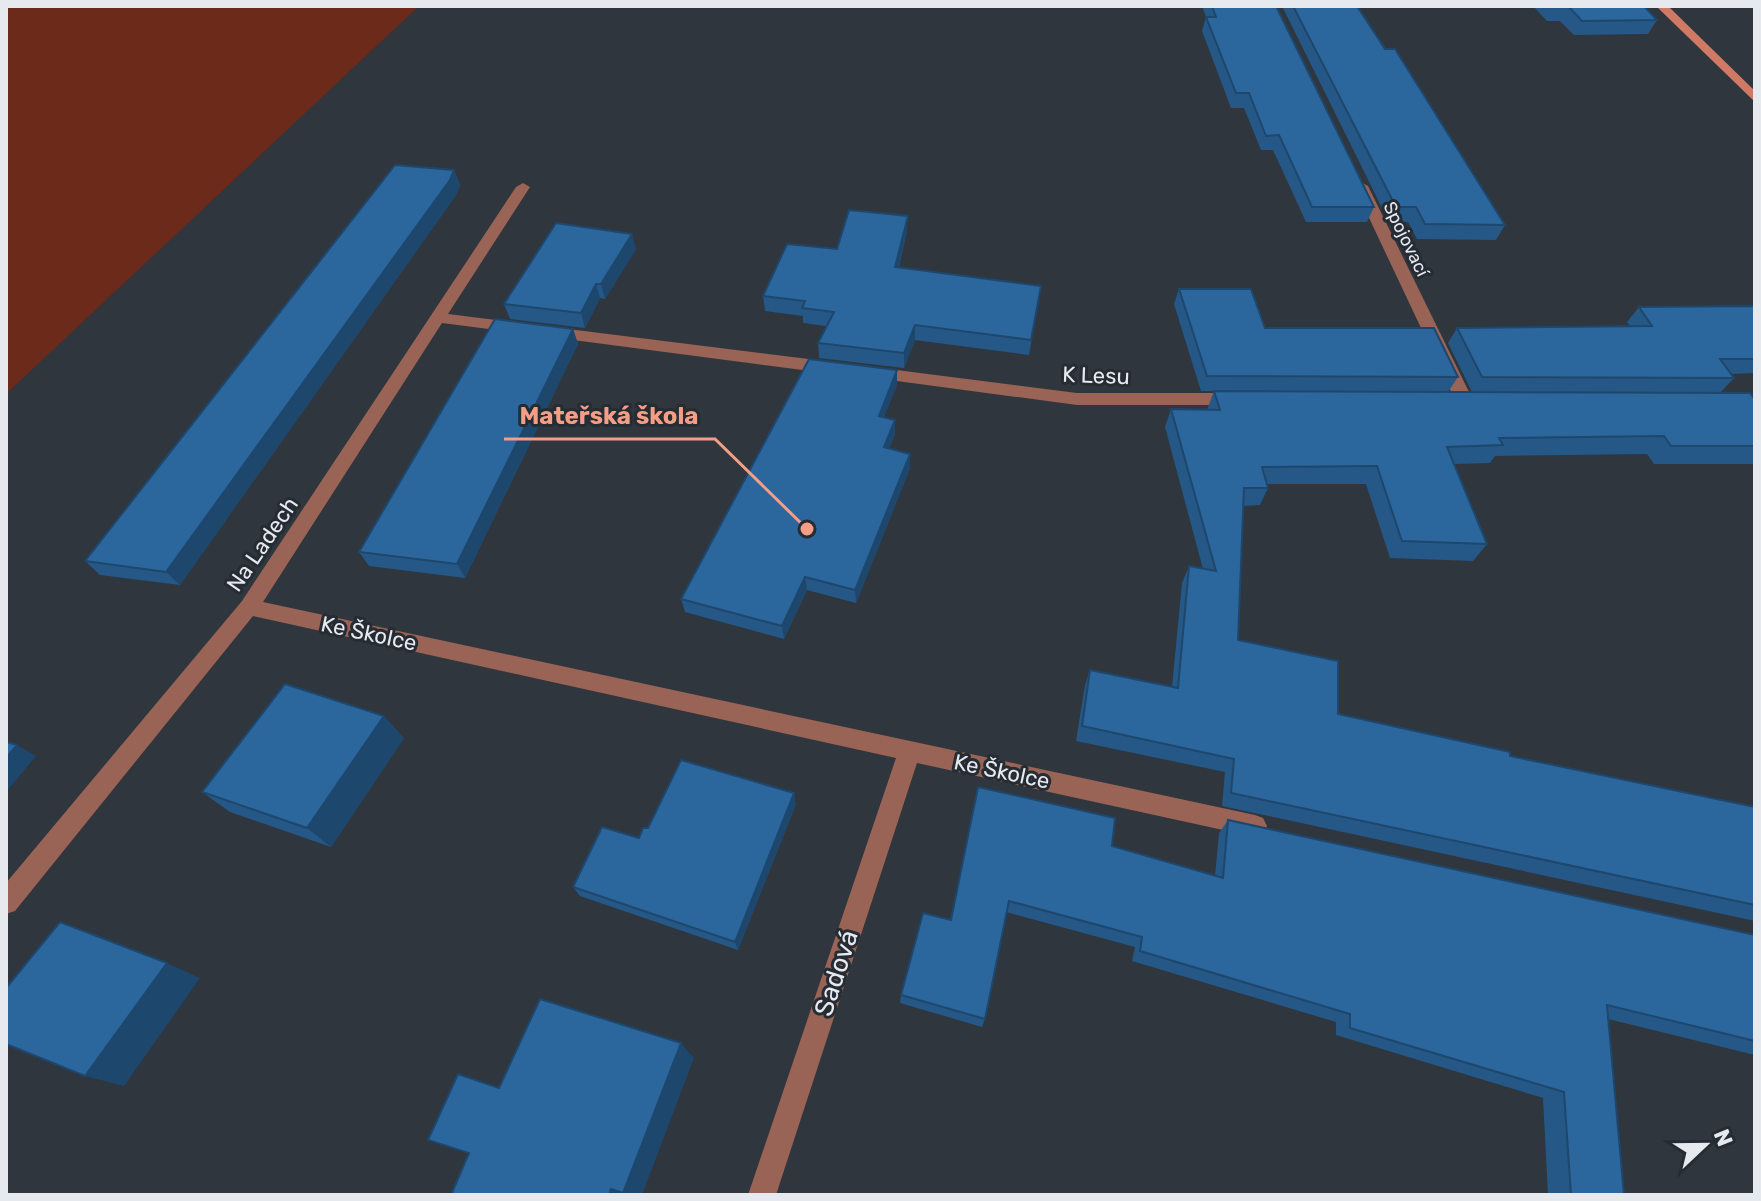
<svg xmlns="http://www.w3.org/2000/svg" width="1761" height="1201" font-family="Rubik,sans-serif">
	<rect width="100%" height="100%" fill="#2f363d"/>
	<path fill="#6b2a1a" d="M6 6H419L6 394Z"/>
	<g fill="none" stroke-linecap="round" stroke-linejoin="round">
		<path fill="#996355" fill-rule="evenodd" d="M1361 182 1368 186 1473 400 1470 404 1464 406 1455 400 1354 186Z
			M523 183 530 187 448 314 833 362 841 368 833 374 442 323 263 602 1255 815 1263 818 1267 826 1263 834 1255 837 917 763 776 1195H748L896 758 253 616 15 911 6 914V883L242 601 516 187Z
			M873 367 1077 393H1235L1244 399 1235 405H1077L867 377 865 373Z"/>
		<path fill="#d07a65" fill-rule="evenodd" d="M1656 6H1668L1755 91V102Z"/>
	</g>
	<path fill="#255886" d="M1202 6H1276L1374 207 1367 222H1306L1273 150H1261L1244 108H1231L1202 31 1206 17Z
		M1282 6H1357L1505 225 1496 240 1417 239 1408 222H1389Z
		M1533 6H1644L1657 20 1648 34 1574 35 1560 21H1547Z
		M454 170 460 185 456 195 180 585 100 575 85 561Z
		M907 231 899 267 1041 286 1029 355 915 340 904 368 819 358 818 343 826 326 803 323V316L765 311 763 296 837 249Z
		M636 249 605 299 600 298 585 328 510 319 504 304Z
		M1179 289 1265 328 1458 377 1448 392H1472L1448 343 1457 328 1630 326 1627 322 1639 307 1755 308V373L1731 374 1734 378 1720 393 1755 400V464H1654L1647 454 1495 456 1490 463 1454 464 1487 544 1473 561 1390 558 1366 484H1267L1268 488 1260 505 1243 506 1238 640 1338 714 1510 756 1755 807V921L1222 806 1225 772 1076 741 1085 685 1090 670 1172 687 1182 583 1189 566 1203 569 1165 427 1171 409 1207 410 1214 391H1228H1201L1174 304Z
		M573 329 578 344 465 578 369 566 359 552Z
		M897 385 884 417 895 434 889 449 910 468 856 603 807 590 784 639 685 612 681 599Z
		M404 738 331 847 230 812 202 792Z
		M796 804 738 950 580 896 573 887 639 838 648 828Z
		M1228 820 1755 935V1055L1608 1019 1624 1195H1548L1543 1098 1336 1035V1022L1132 961 1135 947 1006 912 985 1019 982 1027 900 1003 901 995 951 920 1112 846 1215 876 1219 833Z"/>
	<path fill="#1e476d" d="M454 170 460 185 456 195 180 585 166 572Z
		M908 216 907 231 895 282V267Z
		M632 234 636 249 605 299 601 284Z
		M596 284 600 298 585 328 581 313Z
		M915 325V340L904 368V353Z
		M573 329 578 344 465 578 457 564Z
		M897 370V385L879 430V416Z
		M895 420V434L883 462 884 447Z
		M910 454V468L856 603 855 590Z
		M805 577 807 590 784 639 782 626Z
		M384 716 404 738 331 847 307 828Z
		M17 745 36 756 6 792V758Z
		M794 793 796 804 738 950 735 942Z
		M167 963 200 978 124 1086 85 1076Z
		M681 1043 694 1058 642 1195H629L623 1193Z
		M611 1189 628 1195H609Z"/>
	<path fill="#2b669c" stroke="#1e476d" stroke-width="2" d="M1212 6H1276L1374 207H1312L1279 135 1266 136 1249 93H1236L1206 17H1216Z
		M1293 6H1357L1385 49H1395L1505 225 1425 224 1416 207H1396Z
		M1554 6H1644L1657 20 1582 21 1568 6Z
		M395 165 454 170 450 180 166 572 85 561Z
		M849 210 908 216 895 267 1041 286 1031 340 915 325 904 353 818 343 834 312 802 308 805 301 763 296 787 244 837 249Z
		M556 223 632 234 601 284H596L581 313 504 304Z
		M1179 289H1251L1265 328H1434L1458 377 1207 376Z
		M1753 306 1755 308V359H1720L1734 378 1482 377 1457 328 1652 326 1639 307Z
		M495 319 573 329 457 564 359 552Z
		M809 359 897 370 879 416 895 420 884 447 910 454 855 590 805 577 782 626 681 599Z
		M1214 391 1750 393 1755 400V446H1671L1664 436 1499 438 1503 445 1447 447 1487 544 1402 541 1377 466 1262 467 1268 488H1244L1238 640 1338 661V714L1510 752V756L1755 807V905L1231 793 1234 759 1082 726 1090 670 1178 688 1189 566 1216 571 1171 409 1220 410Z
		M285 684 384 716 307 828 202 792Z
		M6 742 17 745 6 758Z
		M681 760 794 793 735 942 573 887 602 827 639 838 643 828H648Z
		M978 787 1115 818 1112 846 1223 878 1228 820 1755 935V1041L1607 1005 1624 1195H1571L1564 1092 1350 1028V1014L1140 951 1142 937 1009 901 985 1019 901 995 923 913 951 920Z
		M60 922 167 963 85 1076 6 1044V988Z
		M540 999 681 1043 623 1193 611 1189 609 1195H451L469 1153 428 1140 458 1074 499 1088Z"/>
	<g text-anchor="middle" stroke-width="6" stroke-linejoin="round" paint-order="stroke">
		<g font-size="18" fill="#e6eaef" stroke="#252c33">
			<text transform="translate(1406 239) rotate(64)" y="6">Spojovací</text>
		</g>
		<g font-size="22" fill="#e6eaef" stroke="#252c33">
			<text transform="translate(1096 375) rotate(2)" y="8">K Lesu</text>
			<text transform="translate(262 544) rotate(-56)" y="8">Na Ladech</text>
			<text transform="translate(369 633) rotate(12)" y="8">Ke Školce</text>
			<text transform="translate(1002 771) rotate(12)" y="8">Ke Školce</text>
		</g>
		<g font-size="26" fill="#e6eaef" stroke="#252c33">
			<text transform="translate(836 973) rotate(-72)" y="9">Sadová</text>
		</g>
	</g>
	<path fill="none" stroke="#f49e88" stroke-width="3" d="M807 529L715 439H504"/>
	<circle fill="#f49e88" stroke="#252c33" stroke-width="3" cx="807" cy="529" r="8"/>
	<g font-size="24" text-anchor="middle" font-weight="bold" fill="#f49e88" stroke="#252c33" stroke-width="6" stroke-linejoin="round" paint-order="stroke">
		<text x="609" y="424">Mateřská škola</text>
	</g>
	<rect width="1761" height="1201" fill="none" stroke="#e6eaef" stroke-width="16"/>
	<g transform="translate(1705 1145) rotate(68)" stroke="#252c33" stroke-width="6" paint-order="stroke">
	<path d="M0-6L14 30L0 20L-14 30Z" fill="#e6eaef"/>
	<text y="-12" font-size="22" font-weight="bold" text-anchor="middle" fill="#e6eaef">N</text>
	</g>
</svg>
